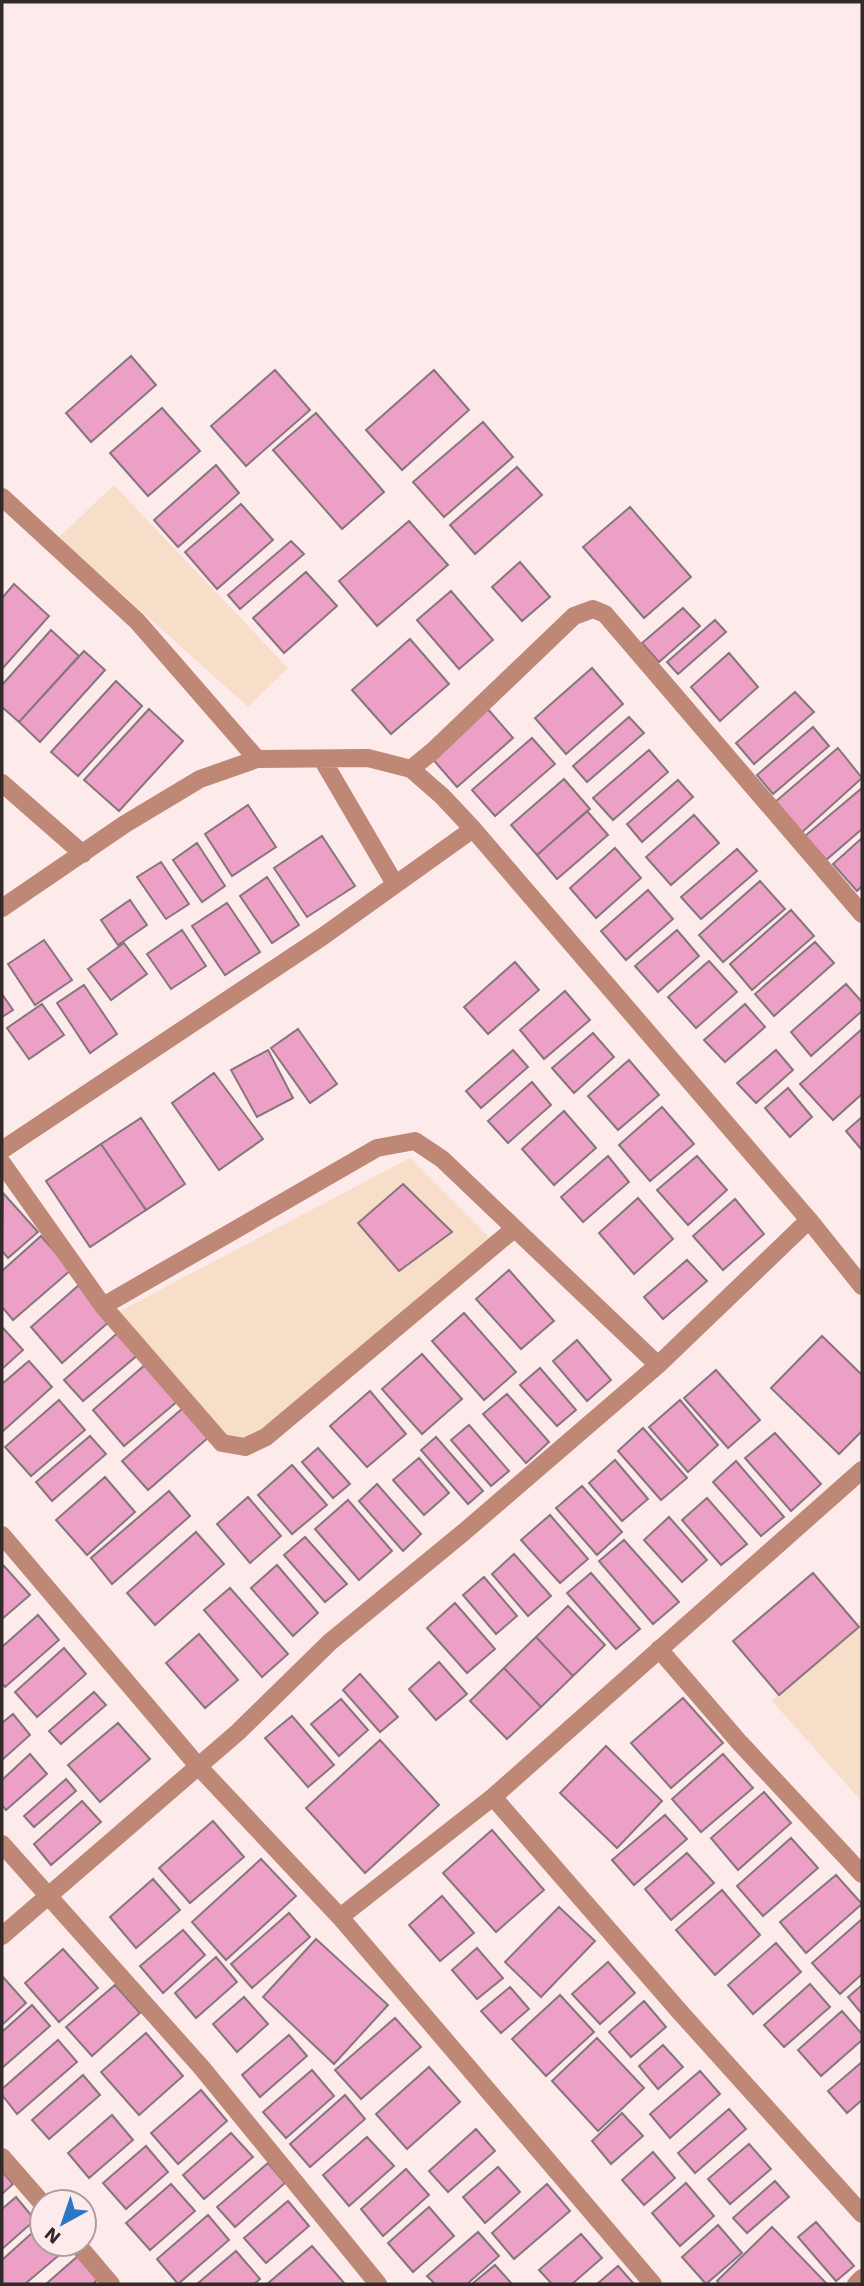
<svg xmlns="http://www.w3.org/2000/svg" width="864" height="2286" font-family="'Work Sans',sans-serif">
	<rect width="100%" height="100%" fill="#fdebec"/>
	<path fill="#f6dec9" d="M114 485 288 668 248 707 59 537Z
		M410 1158 490 1238 254 1443 225 1439 120 1311Z
		M862 1619V1802L772 1701Z"/>
	<path fill="#eda0c5" stroke="#86757c" stroke-width="2" d="M131 356 156 385 91 442 66 413Z
		M275 370 310 410 246 466 211 426Z
		M434 370 469 410 402 470 366 430Z
		M162 408 200 451 148 496 110 453Z
		M316 413 384 492 342 529 273 450Z
		M483 422 513 457 444 517 413 482Z
		M216 465 239 493 178 547 154 520Z
		M517 467 542 495 475 554 450 525Z
		M241 504 273 540 217 589 185 552Z
		M630 507 691 577 644 618 583 547Z
		M409 521 448 565 377 626 339 581Z
		M291 541 304 554 240 609 228 595Z
		M520 562 550 597 522 621 492 587Z
		M306 572 337 606 284 653 253 618Z
		M14 584 49 616 2 669V598Z
		M451 591 493 640 459 669 417 620Z
		M683 608 700 626 659 662 642 643Z
		M715 620 726 632 678 674 667 662Z
		M51 630 79 656 19 722 2 707V685Z
		M410 639 449 684 391 734 352 690Z
		M84 651 105 670 40 742 19 722Z
		M729 653 758 687 720 721 691 687Z
		M592 668 623 704 566 754 535 718Z
		M116 681 142 706 78 776 51 752Z
		M795 692 814 712 754 764 736 743Z
		M486 707 513 738 457 787 430 756Z
		M149 709 183 741 119 811 84 780Z
		M629 717 644 733 587 782 573 766Z
		M813 727 829 746 773 794 757 775Z
		M532 738 555 764 495 816 472 790Z
		M838 748 862 778 801 833 775 802Z
		M649 750 668 772 613 820 593 798Z
		M564 779 590 809 537 855 511 825Z
		M678 780 693 797 642 842 627 824Z
		M862 788V829L826 860 805 836Z
		M248 805 276 847 232 876 205 834Z
		M587 811 608 835 557 879 537 855Z
		M694 815 719 843 671 885 646 857Z
		M322 836 355 886 307 917 274 868Z
		M862 838V886L857 891 833 864Z
		M197 843 225 886 202 902 173 860Z
		M615 848 641 878 596 918 570 888Z
		M737 849 757 871 701 919 681 897Z
		M161 862 189 904 166 919 137 877Z
		M267 877 299 925 272 943 240 896Z
		M760 881 785 909 723 962 699 935Z
		M648 890 673 919 626 960 601 931Z
		M130 900 147 925 118 945 101 920Z
		M227 903 260 952 225 975 192 926Z
		M791 910 814 936 752 990 730 964Z
		M182 930 206 966 171 989 147 954Z
		M677 930 699 956 658 992 635 966Z
		M44 940 72 980 35 1005 8 964Z
		M815 942 834 963 774 1016 755 994Z
		M124 943 147 974 111 1000 88 969Z
		M709 961 737 992 696 1028 668 997Z
		M515 962 539 990 488 1034 464 1007Z
		M846 984 862 1002V1011L811 1056 791 1032Z
		M84 985 117 1034 90 1053 57 1003Z
		M565 991 590 1020 544 1059 520 1030Z
		M2 994 13 1010 2 1017Z
		M42 1004 64 1035 29 1059 7 1028Z
		M745 1004 765 1027 725 1062 704 1040Z
		M298 1029 337 1084 310 1103 271 1048Z
		M862 1029V1094L833 1120 800 1084Z
		M593 1033 614 1057 574 1093 552 1068Z
		M268 1050 293 1098 257 1117 231 1070Z
		M513 1050 528 1067 481 1108 466 1091Z
		M776 1050 793 1070 756 1103 737 1083Z
		M629 1060 659 1095 618 1130 588 1096Z
		M214 1073 263 1139 219 1170 172 1103Z
		M532 1082 551 1105 508 1143 488 1121Z
		M788 1088 812 1117 790 1137 765 1108Z
		M662 1107 694 1144 650 1181 619 1145Z
		M564 1111 596 1148 554 1185 522 1149Z
		M862 1117V1148L861 1149 846 1131Z
		M141 1118 185 1184 146 1210 101 1144Z
		M101 1144 146 1210 90 1247 46 1181Z
		M608 1156 629 1182 583 1222 561 1197Z
		M697 1156 727 1190 688 1225 657 1190Z
		M403 1184 452 1232 399 1271 358 1223Z
		M3 1193 38 1232 8 1258 2 1251Z
		M638 1198 673 1239 634 1274 599 1233Z
		M735 1199 764 1234 723 1270 693 1236Z
		M41 1236 71 1270 13 1320 2 1307V1271Z
		M687 1260 707 1281 663 1319 644 1297Z
		M509 1270 554 1321 521 1349 476 1299Z
		M79 1285 110 1321 62 1363 31 1327Z
		M464 1313 516 1372 484 1400 432 1341Z
		M2 1327 23 1350 2 1369Z
		M121 1330 140 1353 83 1401 64 1380Z
		M822 1336 862 1375V1431L839 1454 771 1388Z
		M577 1340 611 1380 587 1401 553 1361Z
		M422 1354 462 1399 422 1434 382 1389Z
		M29 1361 52 1387 2 1432V1384Z
		M146 1364 178 1401 124 1446 93 1410Z
		M540 1368 576 1410 557 1426 520 1385Z
		M716 1370 760 1420 728 1448 684 1398Z
		M370 1391 406 1434 367 1467 330 1426Z
		M507 1394 549 1442 526 1463 483 1414Z
		M59 1400 85 1430 31 1476 5 1447Z
		M680 1400 718 1445 688 1472 649 1427Z
		M183 1408 209 1437 148 1490 122 1461Z
		M469 1425 509 1471 491 1486 451 1440Z
		M643 1428 687 1478 661 1500 618 1451Z
		M775 1433 821 1484 791 1511 745 1458Z
		M90 1436 106 1454 52 1501 36 1482Z
		M436 1437 483 1491 468 1504 421 1450Z
		M318 1448 350 1484 333 1498 302 1462Z
		M419 1458 449 1493 424 1515 393 1480Z
		M615 1460 648 1499 622 1521 589 1483Z
		M736 1461 784 1517 761 1536 713 1482Z
		M292 1465 327 1505 292 1534 258 1495Z
		M105 1477 135 1512 87 1555 56 1520Z
		M377 1484 421 1534 403 1551 359 1501Z
		M582 1486 622 1532 597 1555 556 1508Z
		M169 1491 190 1516 112 1584 91 1558Z
		M248 1497 281 1536 250 1563 217 1524Z
		M707 1498 747 1544 721 1565 682 1520Z
		M348 1500 392 1551 359 1580 315 1529Z
		M550 1515 588 1559 560 1583 521 1540Z
		M669 1517 707 1560 682 1582 644 1540Z
		M196 1532 224 1564 155 1625 127 1593Z
		M305 1537 347 1584 325 1602 284 1555Z
		M624 1540 679 1602 653 1624 599 1561Z
		M514 1554 551 1596 528 1616 492 1574Z
		M277 1565 318 1613 293 1636 251 1588Z
		M4 1566 30 1595 2 1619V1568Z
		M591 1573 640 1629 616 1649 567 1593Z
		M813 1573 859 1627 779 1695 733 1641Z
		M484 1577 517 1616 496 1634 463 1595Z
		M230 1588 288 1654 262 1677 204 1610Z
		M455 1603 495 1649 467 1673 427 1628Z
		M568 1606 605 1645 573 1676 536 1637Z
		M38 1615 59 1640 5 1687 2 1683V1647Z
		M199 1634 238 1680 205 1708 166 1663Z
		M536 1637 573 1676 541 1707 504 1668Z
		M64 1648 86 1674 37 1717 15 1692Z
		M439 1662 467 1694 436 1720 409 1689Z
		M504 1668 541 1707 507 1739 470 1701Z
		M360 1674 398 1717 380 1732 343 1690Z
		M94 1692 106 1705 61 1744 49 1731Z
		M683 1698 723 1743 671 1788 631 1743Z
		M341 1699 368 1730 339 1756 311 1724Z
		M13 1714 30 1735 2 1760V1723Z
		M292 1716 334 1765 308 1787 265 1738Z
		M118 1723 150 1759 100 1802 68 1765Z
		M380 1740 439 1805 365 1873 306 1808Z
		M606 1746 662 1801 617 1848 560 1793Z
		M30 1754 47 1774 6 1810 2 1805V1780Z
		M723 1754 753 1788 701 1832 672 1799Z
		M66 1779 76 1791 34 1827 24 1816Z
		M764 1792 791 1823 738 1870 711 1838Z
		M82 1801 101 1822 51 1865 34 1844Z
		M665 1815 687 1839 634 1885 612 1860Z
		M213 1821 244 1857 190 1903 159 1868Z
		M492 1830 544 1890 496 1932 443 1873Z
		M791 1838 818 1868 763 1916 737 1886Z
		M687 1853 714 1883 671 1920 645 1889Z
		M261 1859 296 1896 226 1960 192 1922Z
		M836 1875 862 1904 806 1953 780 1922Z
		M153 1879 180 1910 136 1948 110 1917Z
		M722 1890 760 1935 715 1975 676 1930Z
		M442 1896 474 1933 440 1961 409 1925Z
		M559 1907 595 1941 541 1997 505 1962Z
		M289 1913 310 1937 252 1988 231 1964Z
		M862 1919V1974L840 1994 812 1963Z
		M183 1930 205 1955 163 1993 140 1966Z
		M316 1939 388 2005 334 2064 263 1997Z
		M776 1943 801 1972 753 2014 728 1985Z
		M477 1948 503 1978 477 1999 452 1970Z
		M63 1949 98 1988 59 2022 25 1983Z
		M216 1957 237 1982 196 2018 175 1993Z
		M608 1962 635 1993 600 2024 572 1994Z
		M3 1977 26 2003 2 2025V1978Z
		M810 1984 830 2007 784 2047 764 2025Z
		M115 1985 140 2013 92 2056 66 2027Z
		M862 1985V2014L848 1997Z
		M510 1987 529 2009 501 2033 481 2011Z
		M560 1995 594 2032 546 2076 512 2039Z
		M244 1997 268 2024 237 2052 213 2024Z
		M644 2001 666 2027 631 2057 609 2032Z
		M32 2005 50 2026 2 2068V2032Z
		M842 2011 862 2034V2040L821 2076 798 2050Z
		M395 2018 421 2047 361 2099 335 2070Z
		M146 2033 183 2076 139 2115 101 2072Z
		M289 2035 307 2056 260 2097 242 2075Z
		M597 2038 644 2088 598 2131 552 2081Z
		M58 2040 77 2062 17 2114 2 2095V2089Z
		M663 2045 683 2067 658 2089 639 2066Z
		M862 2062V2100L847 2113 828 2091Z
		M429 2067 460 2102 407 2149 376 2114Z
		M312 2070 334 2096 286 2138 263 2112Z
		M700 2071 720 2094 670 2138 650 2114Z
		M83 2075 100 2095 49 2139 32 2120Z
		M201 2090 227 2121 178 2164 151 2133Z
		M345 2095 365 2119 310 2167 290 2144Z
		M729 2109 746 2129 695 2173 678 2153Z
		M622 2113 643 2136 611 2164 592 2141Z
		M112 2115 133 2140 89 2178 68 2153Z
		M476 2129 495 2151 448 2192 429 2171Z
		M231 2133 253 2157 204 2199 183 2175Z
		M367 2137 394 2166 349 2206 323 2175Z
		M749 2144 771 2169 730 2204 708 2179Z
		M146 2146 168 2172 126 2209 103 2183Z
		M653 2152 675 2178 644 2205 622 2180Z
		M268 2163 285 2183 235 2227 217 2207Z
		M498 2167 520 2192 485 2223 463 2197Z
		M406 2169 429 2195 383 2236 361 2209Z
		M2 2171 13 2184 2 2194Z
		M775 2181 789 2197 747 2233 733 2218Z
		M686 2183 714 2216 680 2246 652 2213Z
		M171 2184 195 2211 150 2250 126 2223Z
		M547 2184 570 2211 514 2259 492 2233Z
		M16 2197 35 2220 2 2249V2209Z
		M288 2201 309 2226 266 2263 244 2238Z
		M429 2207 454 2236 413 2272 388 2243Z
		M208 2215 229 2240 178 2284 157 2259Z
		M816 2222 854 2266 836 2281 798 2237Z
		M42 2224V2244L71 2245 25 2284H2V2260Z
		M718 2225 742 2253 706 2284 682 2257Z
		M772 2227 827 2284H719L717 2281Z
		M478 2232 499 2256 467 2284H435L427 2276Z
		M581 2234 602 2258 572 2284H552L539 2270Z
		M312 2246 345 2284H267Z
		M236 2251 260 2279 254 2284H197Z
		M78 2256 98 2279 93 2284H46Z
		M495 2265 512 2284H472Z
		M618 2266 634 2284H597Z"/>
	<g fill="none" stroke-linecap="round" stroke-linejoin="round">
		<path stroke="#be8776" stroke-width="18" d="M2 497 137 621 257 759 368 758 411 769 442 796 473 829 809 1220 862 1286
			M322 759 395 884
			M411 769 434 750 574 616 593 609 605 614 862 914
			M2 783 83 854
			M2 908 125 824 200 779 257 759
			M2 1150 322 937 473 829
			M2 1163 103 1306 377 1148 415 1141 442 1159 658 1365
			M103 1306 222 1443 245 1447 266 1437 514 1229
			M2 1535 198 1766 340 1917 653 2284
			M659 1649 740 1743 862 1874
			M493 1797 680 2012 862 2214
			M2 1844 202 2068 378 2284
			M340 1917 493 1797 862 1470
			M2 1936 238 1732 330 1642 464 1532 658 1365 809 1220
			M2 2157 42 2203
			M77 2244 111 2284
			M856 2284 862 2278"/>
	</g>
	<rect width="864" height="2286" fill="none" stroke="#322a2a" stroke-width="7"/>
	<g transform="translate(63 2223) rotate(220)"><circle r="33" fill="#fdebec" stroke="#ac9e9e" stroke-width="2"/>
	<path d="M0-5L12 26L0 18L-12 26Z" fill="#2977c6"/>
	<text y="-10" font-size="19" font-weight="bold" text-anchor="middle" fill="#322a2a">N</text>
	</g>
</svg>
